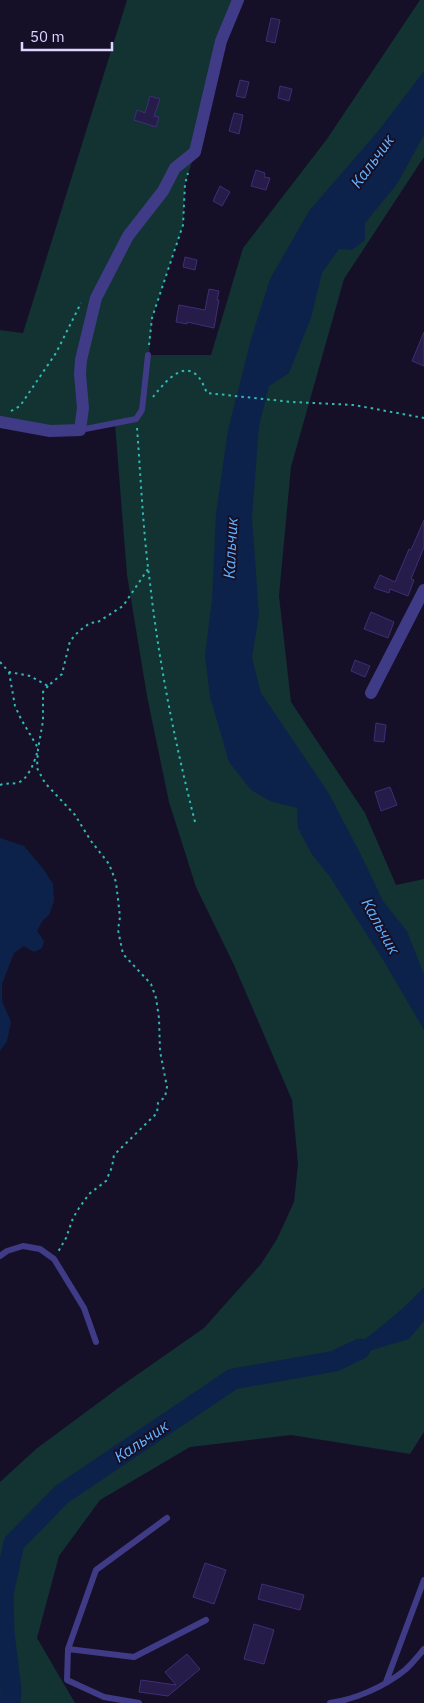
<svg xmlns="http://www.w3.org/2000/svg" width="424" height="1703" font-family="'IBM Plex Sans',sans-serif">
	<rect width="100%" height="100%" fill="#151028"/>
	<path fill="#133232" d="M127 0H232L195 152 185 184 183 225 152 318 149 355H211L243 248 327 139 420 0H424V157L344 279 291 467 279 596 291 702 365 813 396 885 424 879V1432L410 1454 291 1435 190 1447 100 1500 59 1556 37 1638 75 1703H0V1482L36 1449 121 1386 204 1328 261 1264 277 1239 294 1202 298 1164 292 1100 234 965 196 887 169 802 147 696 127 575 115 424 80 430 0 422V330L23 333Z"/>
	<path fill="#0d224a" d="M424 71V135L397 184 365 223V240L352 250 339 249 322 273 311 318 289 373 269 386 259 426 252 518 259 614 252 658 261 693 328 792 360 853 383 901 407 931 424 975V1030L385 963 330 877 311 853 298 828 297 808 270 801 251 790 229 762 210 697 205 655 212 600 216 514 228 430 251 339 270 279 309 211 379 130Z
		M0 838 24 846 44 870 53 884 54 901 49 915 43 920 37 931 44 941 42 948 34 952 24 946 14 953 2 984V1001L11 1022 7 1041 0 1051Z
		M424 1287V1321L409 1339 335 1361C366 1338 398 1316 424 1287Z"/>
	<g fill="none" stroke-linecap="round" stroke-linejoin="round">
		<path stroke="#0d224a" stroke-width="21" d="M10 1703 11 1690 4 1633 3 1594 14 1543 62 1494 233 1379 335 1361 360 1349"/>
	</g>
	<path fill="#261c49" stroke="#3e2e75" d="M271 18 280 20 275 43 266 41Z
		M240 80 249 82 245 98 236 96Z
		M280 86 292 89 289 101 278 98Z
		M150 96 160 99 154 116 159 117 156 127 134 120 137 110 145 113Z
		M234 113 243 115 239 134 229 131Z
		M256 170 265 173 264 177 270 178 266 190 251 186Z
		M220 186 230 192 222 206 213 201Z
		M185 257 197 260 195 270 183 267Z
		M209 289 219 291 217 300H219L214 328 187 322V324L176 322 179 305 205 310Z
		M424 332V366L412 361Z
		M424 520V547L411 579 414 580 408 596 390 589 389 593 374 588 380 575 395 582 409 549 411 550Z
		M371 612 394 622 388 638 364 629Z
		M355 660 370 666 365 677 351 671Z
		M376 723 386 725 384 742 374 741Z
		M390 787 397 805 381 811 375 792Z
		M205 1563 226 1570 214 1604 193 1597Z
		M262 1584 304 1595 300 1610 258 1599Z
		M254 1624 274 1630 264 1664 244 1659Z
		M187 1654 200 1669 168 1696 139 1692 141 1680 176 1685 165 1672Z"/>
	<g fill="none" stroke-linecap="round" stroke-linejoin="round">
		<path stroke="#30bab5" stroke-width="2" stroke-dasharray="2.5 4" stroke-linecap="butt" d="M149 345 152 318 183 225 185 184 188 173
			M153 397C161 387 179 363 194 373 201 377 204 387 207 393L292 402 354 405 424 418
			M11 411 20 406 56 353 81 303
			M137 428C141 480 143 532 150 583 159 664 175 743 195 822
			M0 662 9 672 30 676 48 686 62 674 70 641 79 631 90 623 98 622 123 606 148 569
			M9 672 15 706 21 719 38 748
			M48 686 43 692V721L38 749 37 768 45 783 75 815 91 841 109 864 116 882 120 917 118 930 123 954 151 984 156 998 159 1018 160 1051 167 1087 165 1097 158 1103 157 1113 114 1155 112 1167 106 1181 89 1194 79 1208 73 1218 66 1238 58 1252
			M0 785C6 783 11 784 17 783 28 780 34 763 37 753"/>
		<path stroke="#403b87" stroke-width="6" d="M80 430 136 419 142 410 148 355
			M0 1256 7 1251 23 1246 40 1249 54 1259 84 1308 96 1342
			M68 1649 134 1657 206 1620
			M386 1682 424 1580
			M139 1703 104 1697 67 1680 68 1649 96 1570 167 1518
			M330 1703C356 1699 384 1687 405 1670 412 1664 418 1656 424 1649"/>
		<path stroke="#403b87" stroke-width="12" d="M0 422 50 431 80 430 83 408 80 374 81 360 96 298 128 236 163 191 175 168 195 152 221 41 238 0
			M371 693 424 590"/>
	</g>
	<g text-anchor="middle" stroke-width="4" stroke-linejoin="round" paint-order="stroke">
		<g font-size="16" font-style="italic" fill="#65b4ff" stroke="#151028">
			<text transform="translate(372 161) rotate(-54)" y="6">Кальчик</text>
			<text transform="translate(230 548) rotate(-87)" y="6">Кальчик</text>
			<text transform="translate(381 926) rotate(61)" y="6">Кальчик</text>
			<text transform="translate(141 1441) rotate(-34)" y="6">Кальчик</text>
		</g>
	</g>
	<path d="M22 42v8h90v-8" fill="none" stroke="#ddd7ff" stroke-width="2.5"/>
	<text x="30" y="42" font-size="15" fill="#ddd7ff" stroke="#151028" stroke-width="4" paint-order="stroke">50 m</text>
</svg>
